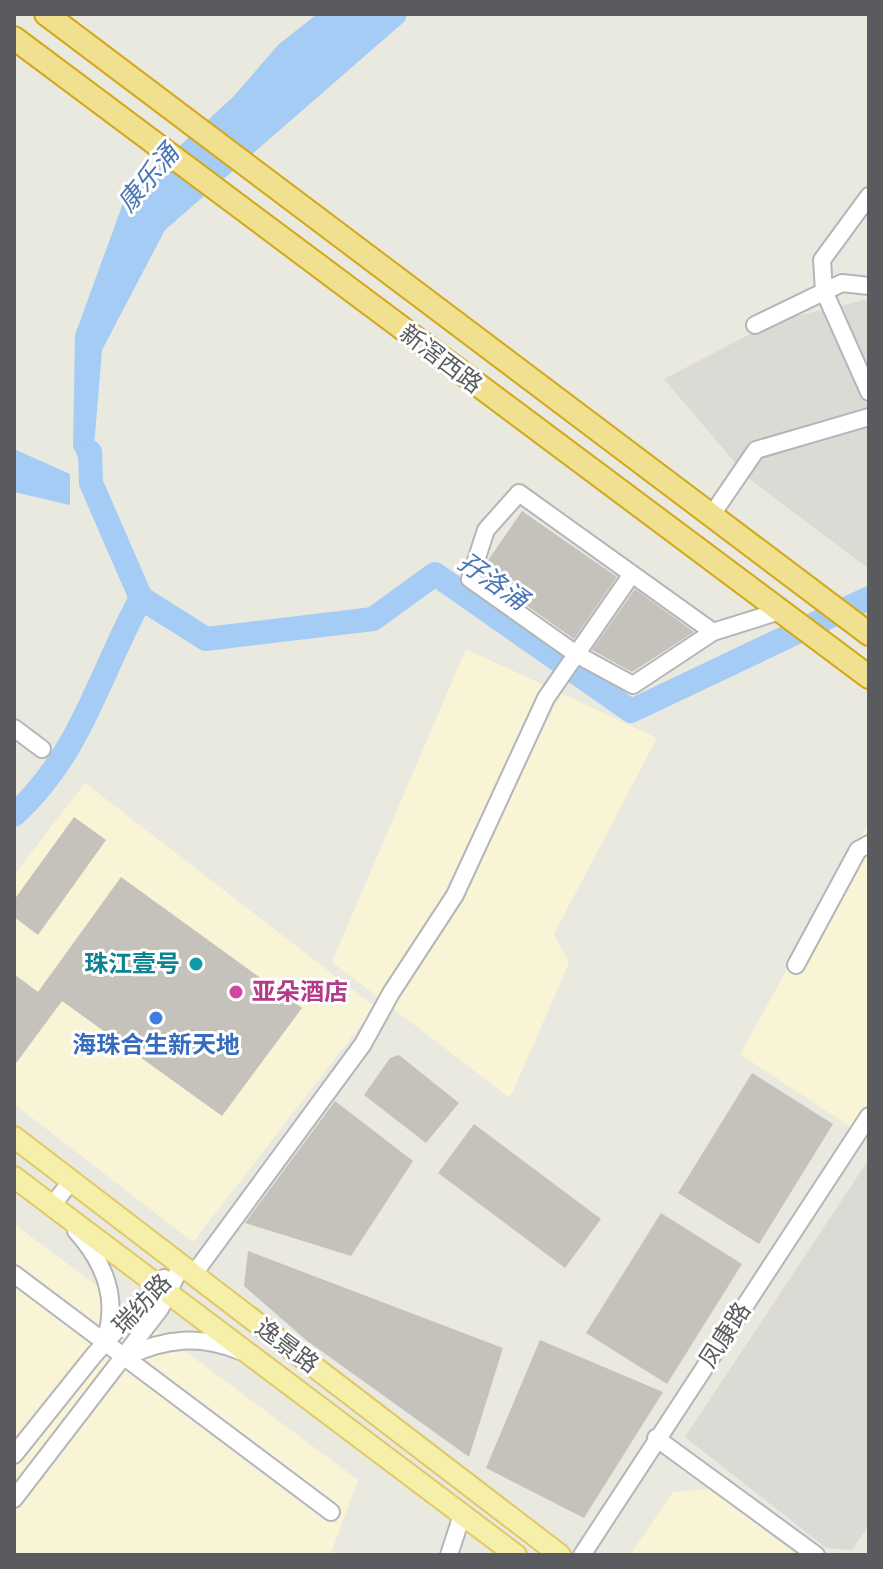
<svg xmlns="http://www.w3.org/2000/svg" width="883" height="1569" font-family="Karla,'Noto Sans SC',sans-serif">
	<rect width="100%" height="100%" fill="#eae9e0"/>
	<path fill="#f9f4d6" d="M466 649 657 738 554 934 569 963 510 1098 332 962Z
		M85 783 375 1007 193 1242 14 1104V875Z
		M869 823V1139L740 1054Z
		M14 1224 358 1480 330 1555H14Z
		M712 1489 797 1555H630L673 1492Z"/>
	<path fill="#dcdad4" d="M869 299V569L748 478 664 379 775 321Z
		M869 1159V1525L852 1550 826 1548 685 1437Z"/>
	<path fill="#a5ccf5" d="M317 14H407L405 21 165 230 102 350 91 483 73 447 75 335 126 195 233 97 278 45Z
		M14 449 70 474V505L14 492Z"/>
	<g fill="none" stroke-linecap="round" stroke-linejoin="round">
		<path stroke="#a5ccf5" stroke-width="24" d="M90 452 91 483 141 598 206 639 373 619 435 574 631 711 869 598
			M14 815C81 754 99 675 141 598"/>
	</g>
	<path fill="#c5c2bc" d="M522 511 617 577 574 639 483 575 487 562Z
		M635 589 694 632 632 672 592 650Z
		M74 817 106 840 38 935 14 917V900Z
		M121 877 302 1008 222 1116 62 1001 14 1066V974L38 992Z
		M399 1055 459 1103 426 1143 364 1095 390 1058Z
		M752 1073 833 1124 759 1244 678 1193Z
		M335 1101 413 1161 351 1256 245 1223Z
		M474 1124 601 1219 565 1268 438 1173Z
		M661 1213 742 1264 667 1384 586 1333Z
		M248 1251 503 1348 469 1457 306 1340 244 1286Z
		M540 1340 663 1392 584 1518 486 1468Z"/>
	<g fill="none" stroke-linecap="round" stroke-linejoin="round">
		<defs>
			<path id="minor" d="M869 196 822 260 824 291 869 392
				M755 325 842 283 869 286
				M711 516 756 450 869 417
				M713 632 633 685 576 654 470 579 486 530 519 493 713 632 780 611
				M14 728 42 749
				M796 965 858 850 869 844
				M60 1214 52 1206 71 1181
				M76 1231C103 1261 119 1296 106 1337
				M14 1274 331 1512
				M193 1275 363 1044 391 993 455 895 546 698 632 574
				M128 1356C166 1338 200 1335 240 1351
				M656 1438 816 1555
				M14 1455 94 1355 164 1278
				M14 1499 160 1309 181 1266
				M449 1555 462 1515
				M582 1555 869 1116"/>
			<path id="major" d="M14 1137 560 1555
				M14 1177 516 1555"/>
			<path id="highway" d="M46 14 869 634
				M14 38 869 677"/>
		</defs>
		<use href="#minor" stroke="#b3b5b9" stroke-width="20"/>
		<use href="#major" stroke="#e1c862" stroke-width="24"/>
		<use href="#highway" stroke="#d3a717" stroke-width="26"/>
		<use href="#minor" stroke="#fff" stroke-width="16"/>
		<use href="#major" stroke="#f6efa9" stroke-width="20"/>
		<use href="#highway" stroke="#f1e090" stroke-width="22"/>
	</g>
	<circle fill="#0f9aa8" stroke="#fff" stroke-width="3" cx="196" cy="964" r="8"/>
	<circle fill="#d1479c" stroke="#fff" stroke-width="3" cx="236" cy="992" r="8"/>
	<circle fill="#3f7fe0" stroke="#fff" stroke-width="3" cx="156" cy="1018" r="8"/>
	<g text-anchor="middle" stroke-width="6" stroke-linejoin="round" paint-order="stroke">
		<g font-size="24" fill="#595b5f" stroke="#fff">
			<text transform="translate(441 359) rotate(37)" y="8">新滘西路</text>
			<text transform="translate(142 1304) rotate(-46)" y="8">瑞纺路</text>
			<text transform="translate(725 1335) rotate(-57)" y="8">凤康路</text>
			<text transform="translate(287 1346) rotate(37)" y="8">逸景路</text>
		</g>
		<g font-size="24" font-weight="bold" fill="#0d838f" stroke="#fff" text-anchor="end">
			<text x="180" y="972">珠江壹号</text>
		</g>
		<g font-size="24" font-weight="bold" fill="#b23c85" stroke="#fff" text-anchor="start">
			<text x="252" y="1000">亚朵酒店</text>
		</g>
		<g font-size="24" font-weight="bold" fill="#366cbe" stroke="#fff">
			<text x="156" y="1053">海珠合生新天地</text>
		</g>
		<g font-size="26" font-style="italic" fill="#4b76b4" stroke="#fff">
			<text transform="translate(148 178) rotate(-50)" y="9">康乐涌</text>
			<text transform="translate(493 581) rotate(35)" y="9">孖洛涌</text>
		</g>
	</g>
	<rect width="883" height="1569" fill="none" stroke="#595b5f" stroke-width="32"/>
</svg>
